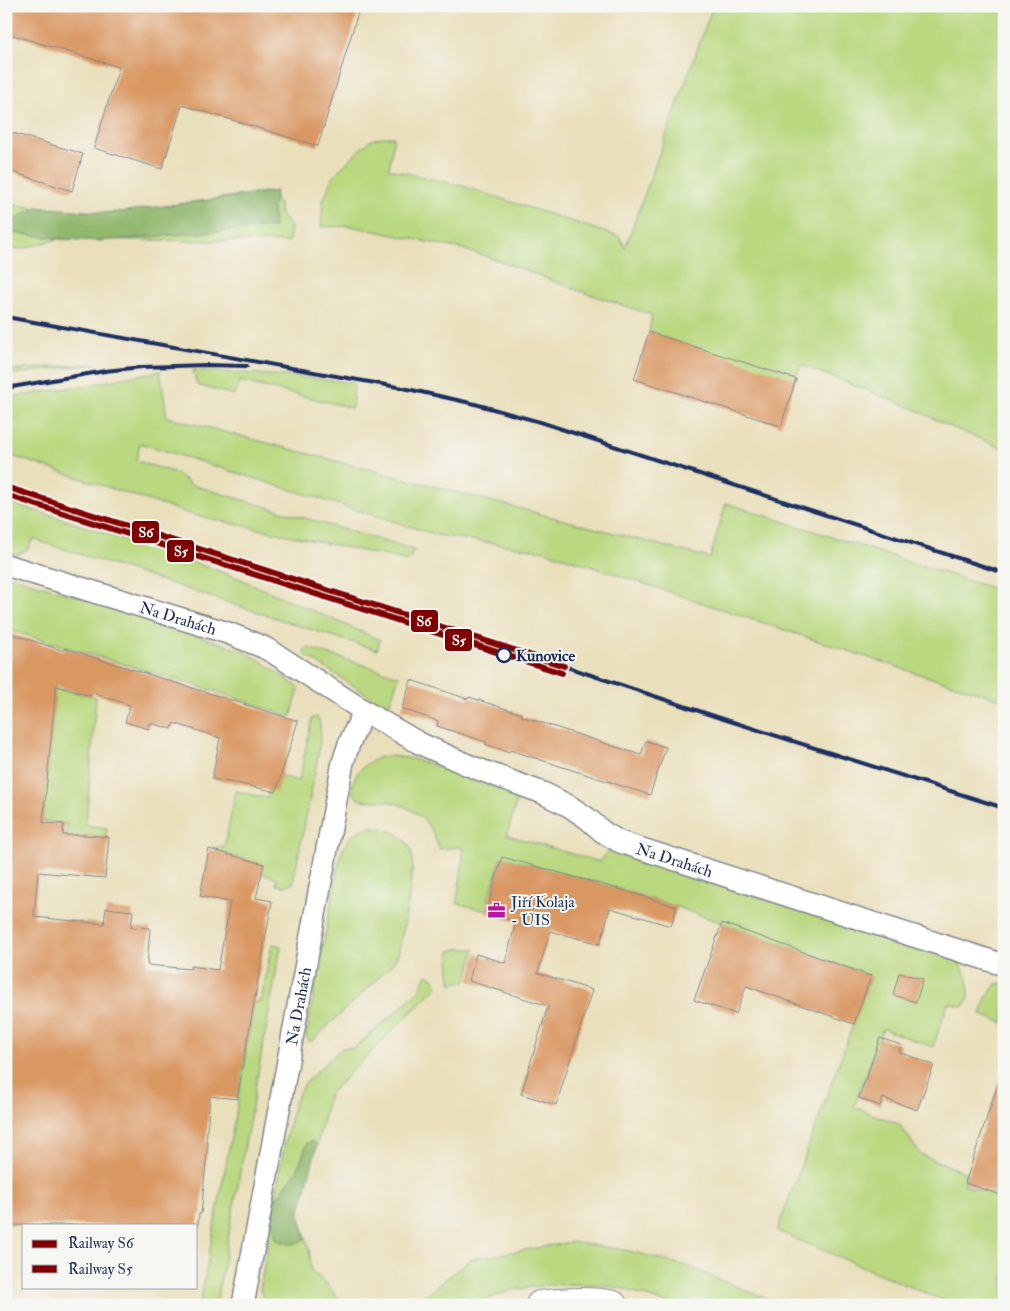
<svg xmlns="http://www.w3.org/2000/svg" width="1010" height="1311" font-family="'IM FELL Double Pica',serif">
	<rect width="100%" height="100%" fill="#f6f6f2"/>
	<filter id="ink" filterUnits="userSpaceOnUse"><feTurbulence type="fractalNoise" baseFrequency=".02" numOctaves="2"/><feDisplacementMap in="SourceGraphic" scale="10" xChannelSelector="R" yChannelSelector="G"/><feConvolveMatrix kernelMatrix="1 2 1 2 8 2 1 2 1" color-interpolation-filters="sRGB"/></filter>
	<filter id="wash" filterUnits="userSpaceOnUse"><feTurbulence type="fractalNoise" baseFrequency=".0096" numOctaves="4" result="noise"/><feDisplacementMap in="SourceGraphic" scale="20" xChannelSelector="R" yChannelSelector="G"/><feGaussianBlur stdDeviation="1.12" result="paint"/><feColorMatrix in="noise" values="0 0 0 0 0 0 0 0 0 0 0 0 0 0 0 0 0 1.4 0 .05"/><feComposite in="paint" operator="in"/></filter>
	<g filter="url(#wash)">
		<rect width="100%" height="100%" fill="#e9dfba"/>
		<path fill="#b9d87f" stroke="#6a846e" d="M713 6H1004V449L951 427 912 408 801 365 795 381 649 332 652 315 577 290 500 261 462 249 350 226 321 227 323 201 334 175 358 151 371 140 383 137H394L389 169 459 185 620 237 625 248Z
			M264 192 275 197 279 204 280 214 291 227 289 242 58 239 21 249 6 247V204L82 213 121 212Z
			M96 364 6 375V370Z
			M193 370 289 376 354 383 352 408 240 381 234 395 197 385Z
			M160 371 167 417 710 558 726 503 1004 592V700L909 671 545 551 437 535 140 443 136 461 176 473 192 485 414 550 409 561 193 515 6 454V398L93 384Z
			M6 501 158 550 238 578 380 640 377 650 300 626 33 539 28 549 16 555 6 552Z
			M6 575 130 612 243 651 260 660 299 688 291 717 224 694 6 629Z
			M308 648 399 676 388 708 307 656 304 652 305 649Z
			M51 687 96 697 86 825 107 828 106 837 84 835 63 860 67 824 43 821 55 694Z
			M317 717 319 719 321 733 317 762 293 883 285 886 276 885 277 878 215 860 217 847 224 848 236 791 267 798 273 774 299 781 312 718Z
			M385 756C414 756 443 768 471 779 487 785 503 790 518 797L507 835 600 862 612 846 958 961 968 979 969 996 964 1007 948 1003 933 1047 883 1029 854 1107 899 1124 921 1155 967 1173 964 1185 1004 1198V1305H954L777 1231 871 976 677 907 616 888 501 857 485 911 457 903 463 859 462 847 439 849C437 843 435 837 432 831 422 814 402 801 381 801 374 800 361 803 355 796 352 793 352 789 353 786 354 770 371 759 385 756Z
			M374 827C389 829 406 835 411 851 415 863 411 877 410 889 407 911 403 932 398 954L395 960 389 968 312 1041H309L307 1038 306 1035 340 857C346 839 354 829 374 827Z
			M272 944 281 946 216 1305H200L210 1248 238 1101 254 1002H261Z
			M458 949H475L466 982 451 983 449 958 450 951Z
			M427 974 433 978 438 986 329 1094 317 1145 299 1214 309 1248 311 1270 326 1283 337 1297 352 1305H269L264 1299 260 1290 284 1146 294 1103 303 1086 316 1072 342 1048H354L407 1002 421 987Z
			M1004 983V1023L981 1015 986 998 996 984Z
			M572 1242 630 1251 686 1266 783 1305H671L624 1289 601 1285 579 1284 546 1285 513 1290 470 1305H413L471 1259Z"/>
		<path fill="#92b86e" stroke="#567466" d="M276 191 273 210 274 227 100 241C71 240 42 237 13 233L9 226 17 218 36 207 111 213 128 211Z
			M312 1141 317 1145 299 1214 305 1239C293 1246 289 1245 276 1240L272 1221 275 1200 297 1171 307 1143Z"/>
		<g id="blocks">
			<path fill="#d99762" d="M6 6H360L318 146 182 105 162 169 94 148 119 67 6 33Z
				M6 131 83 154 72 191 6 170Z
				M649 332 796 379 781 426 634 379Z
				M6 632 64 651V648L298 721 276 792 241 784 212 779 220 738 174 723 172 729 150 723 149 729 125 722 130 705 92 693 91 696 56 686 43 823 64 824 63 835H87L109 837 105 878 38 872 34 917 104 924 106 908 133 911 131 927 150 928 147 965 190 969 191 966 218 970 230 902 200 896 209 849 264 864 256 898 272 901 237 1099 210 1096 206 1143H208L201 1214H199L198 1225H6Z
				M411 680 468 699 469 697 522 714 521 716 641 755 646 741 666 747 650 795 510 750 509 752 485 744 486 742 437 726 438 721 402 709Z
				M502 857 619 889 677 907 671 926 610 908 600 944 550 931 538 973 592 990 556 1105 521 1094 548 1006 469 981 476 954 505 963 516 922 486 913Z
				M722 923 871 976 854 1024 746 986 736 1014 694 1000Z
				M899 973 923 979 916 1002 893 995Z
				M880 1038 901 1045 899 1052 934 1065 917 1110 883 1098 880 1106 859 1098Z
				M1000 1078 1004 1079V1196L965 1183Z"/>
		</g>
	</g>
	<g filter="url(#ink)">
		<use href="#blocks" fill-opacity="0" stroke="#82878c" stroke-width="1"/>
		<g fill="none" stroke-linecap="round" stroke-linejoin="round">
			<defs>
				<g id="minor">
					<path id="s1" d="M6 565 228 633 263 647 274 653 364 711 419 743 470 766 543 793 569 806 587 818 603 832 620 842 1004 965"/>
					<path id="s2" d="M243 1305 343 762 349 744 364 711"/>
				</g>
				<path id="primary" d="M540 1305C564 1302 590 1300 613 1305"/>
			</defs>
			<use href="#minor" stroke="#82878c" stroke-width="24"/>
			<use href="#primary" stroke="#82878c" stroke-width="30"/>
			<use href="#minor" stroke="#fff" stroke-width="21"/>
			<use href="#primary" stroke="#fff" stroke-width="28"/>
			<path stroke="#1b2f5e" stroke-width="4" d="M6 317 403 388 475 404 540 422 1004 573
				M6 388 105 371 142 367 206 365 247 366
				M564 666 714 716 1004 808"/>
			<defs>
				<path id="rail-1" d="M6 487 564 666"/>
				<path id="rail-2" d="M6 495 562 673"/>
			</defs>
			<use href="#rail-1" stroke="#f6f6f2" stroke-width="10"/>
			<use href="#rail-2" stroke="#f6f6f2" stroke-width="10"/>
			<use href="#rail-1" stroke="#800000" stroke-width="6"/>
			<use href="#rail-2" stroke="#800000" stroke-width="6"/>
		</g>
	</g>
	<defs>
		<symbol id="office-bare" viewBox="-9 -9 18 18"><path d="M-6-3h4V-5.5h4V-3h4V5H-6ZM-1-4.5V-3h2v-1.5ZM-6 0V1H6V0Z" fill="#b5179e" stroke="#f6f6f2" stroke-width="2.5" paint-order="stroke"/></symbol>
	</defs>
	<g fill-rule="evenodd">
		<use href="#office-bare" x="484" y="898" width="25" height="25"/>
	</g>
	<circle fill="#f6f6f2" stroke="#1b2f5e" stroke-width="2.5" cx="504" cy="655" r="7"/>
	<g text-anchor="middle" stroke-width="4" stroke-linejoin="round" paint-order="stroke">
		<g font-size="16" fill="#1b2f5e" stroke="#f6f6f2">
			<text dy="6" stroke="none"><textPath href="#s1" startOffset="180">Na Drahách</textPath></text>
			<text dy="6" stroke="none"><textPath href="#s1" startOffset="736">Na Drahách</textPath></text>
			<text dy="6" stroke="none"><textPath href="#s2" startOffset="304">Na Drahách</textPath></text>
		</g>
		<g font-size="16" font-weight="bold" fill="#1b2f5e" stroke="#f6f6f2" text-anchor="start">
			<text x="516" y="661">Kunovice</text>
		</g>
		<g font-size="16" fill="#1b2f5e" stroke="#f6f6f2" text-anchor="start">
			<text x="511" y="907">Jiří Kolaja<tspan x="511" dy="18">- UIS</tspan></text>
		</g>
	</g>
	<g stroke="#f6f6f2" stroke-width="2">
		<rect x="131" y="520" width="29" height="24" rx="5" fill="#800000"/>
		<rect x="166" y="539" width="29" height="24" rx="5" fill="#800000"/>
		<rect x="410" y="609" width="29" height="24" rx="5" fill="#800000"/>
		<rect x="444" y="628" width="29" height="24" rx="5" fill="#800000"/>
	</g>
	<g font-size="14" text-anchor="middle" font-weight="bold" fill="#fff">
		<text x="146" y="537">S6</text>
		<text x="181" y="556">S5</text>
		<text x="424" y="626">S6</text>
		<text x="459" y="645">S5</text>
	</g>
	<rect width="1010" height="1311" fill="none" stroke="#f6f6f2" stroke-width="25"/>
	<rect x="22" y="1224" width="175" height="65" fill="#f6f6f2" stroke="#9ea6b7"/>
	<rect x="32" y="1240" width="25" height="8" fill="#800000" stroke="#9ea6b7"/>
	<text x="68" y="1248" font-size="15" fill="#1b2f5e">Railway S6</text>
	<rect x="32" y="1265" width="25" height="8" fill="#800000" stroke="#9ea6b7"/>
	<text x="68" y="1274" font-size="15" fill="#1b2f5e">Railway S5</text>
</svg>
